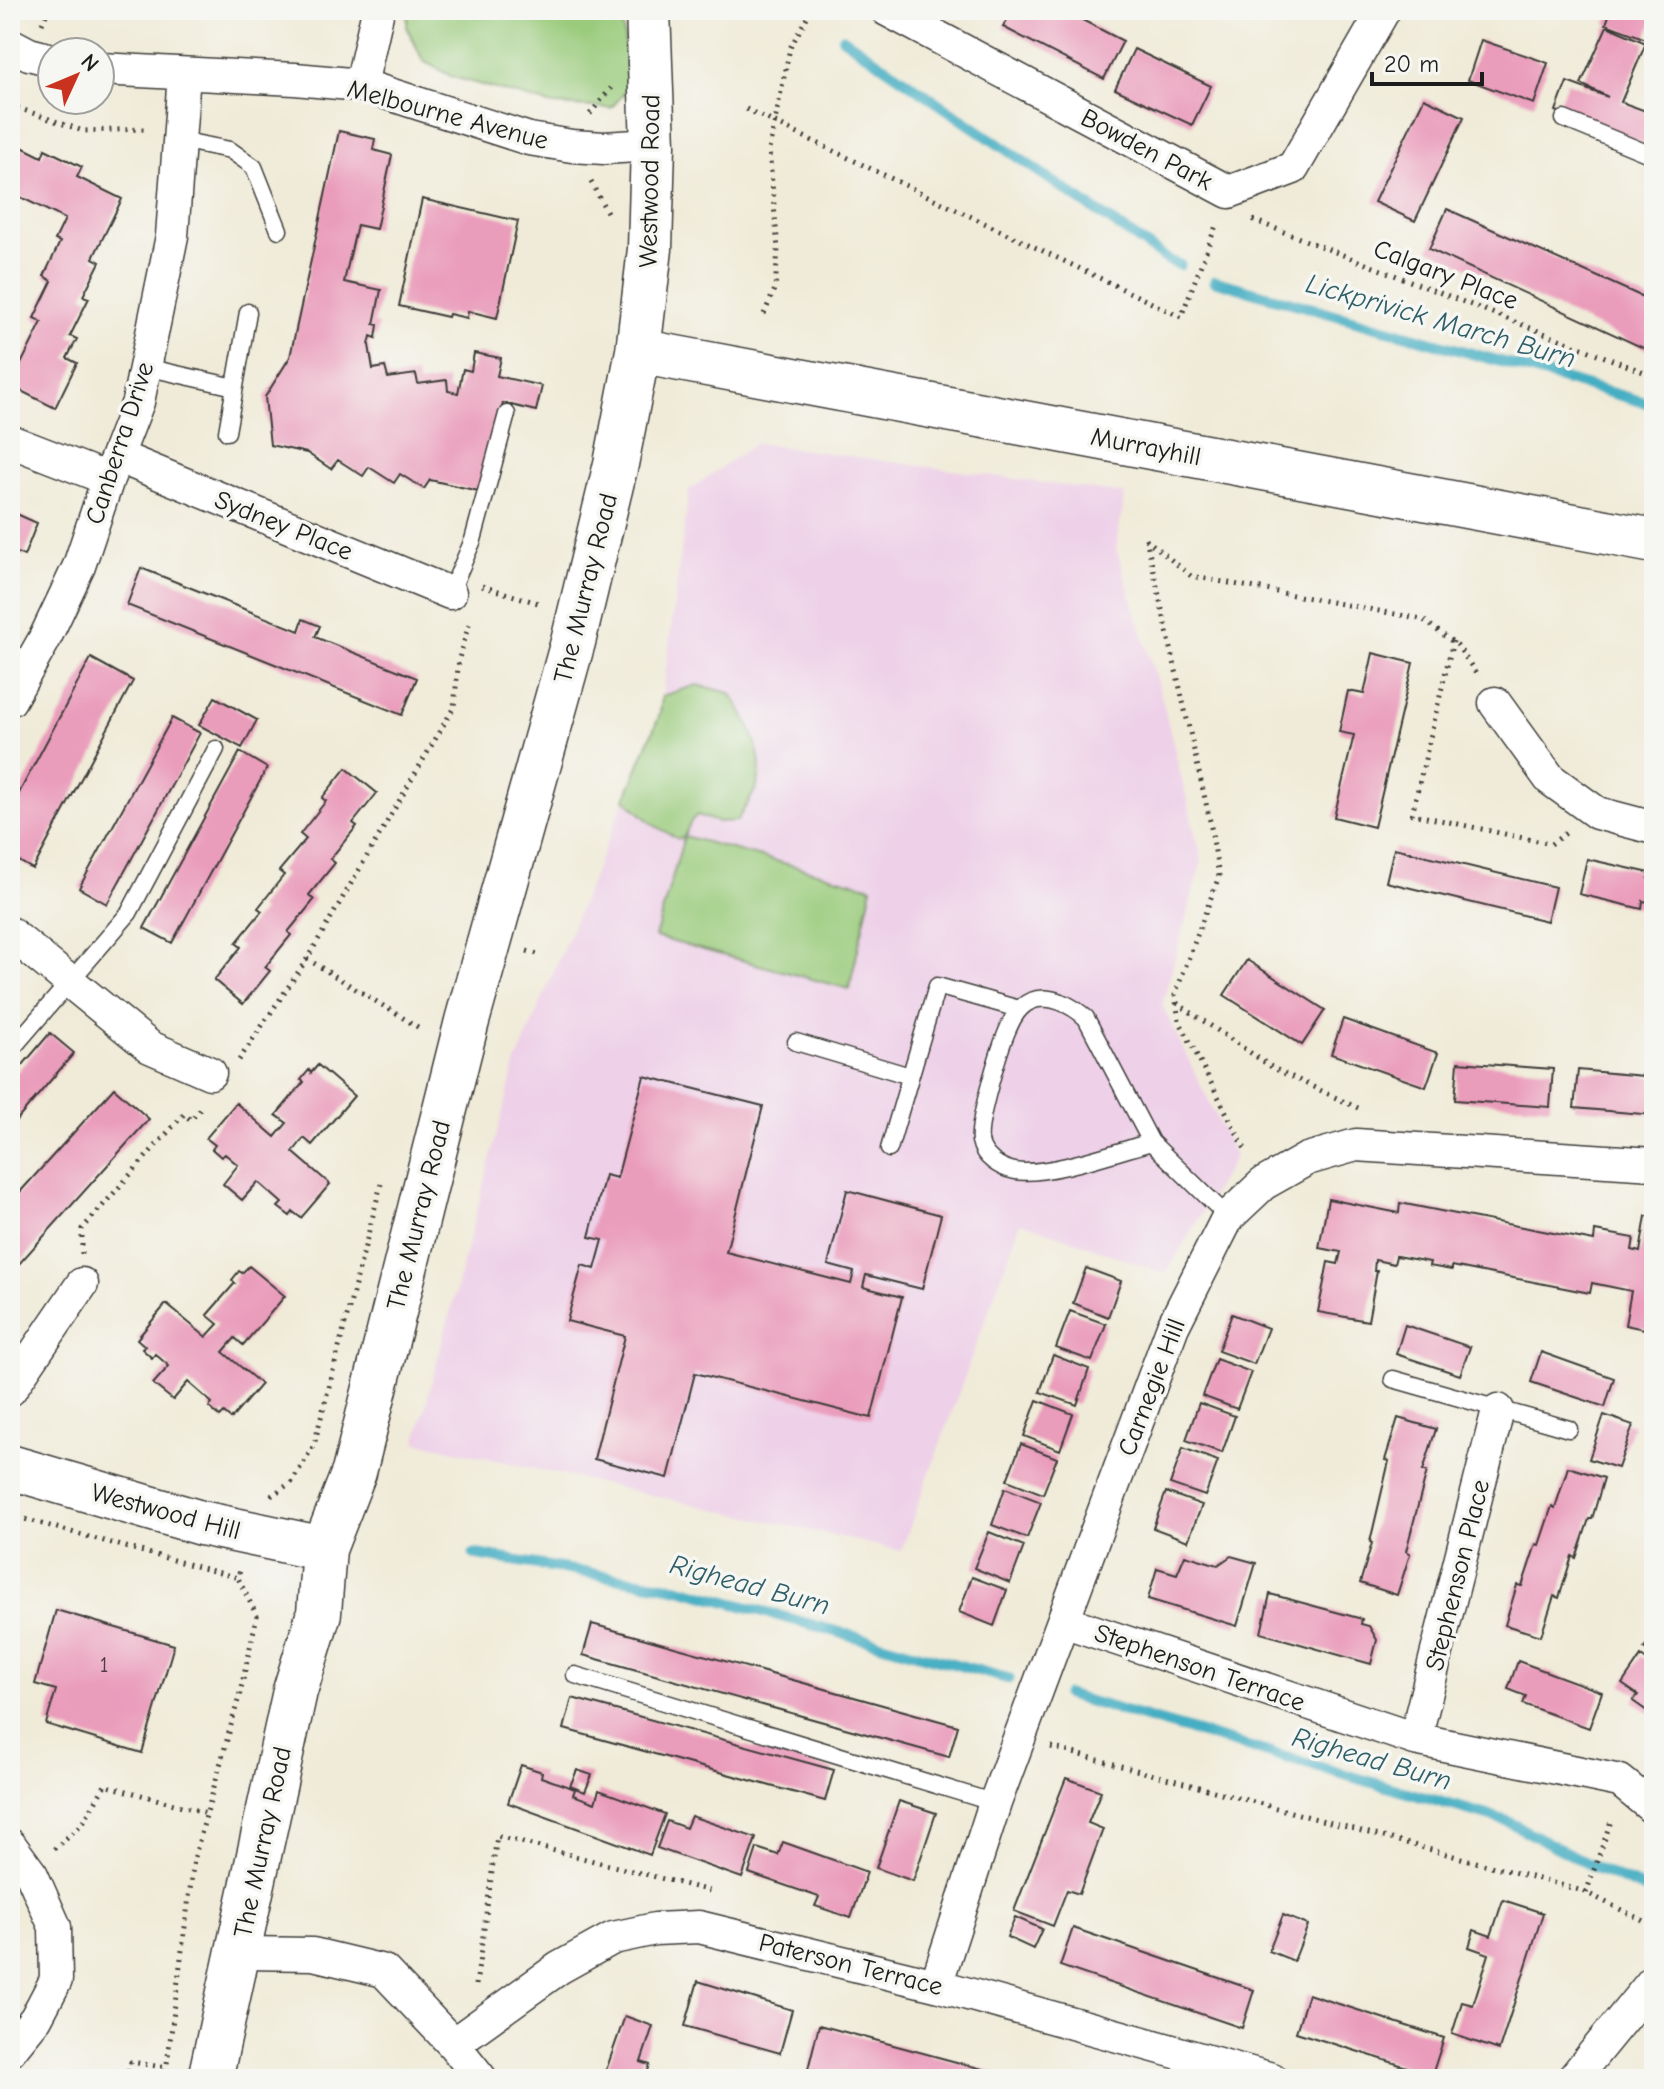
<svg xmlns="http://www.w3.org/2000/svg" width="1664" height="2089" font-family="'Comic Neue',sans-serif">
	<rect width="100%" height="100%" fill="#f6f6f2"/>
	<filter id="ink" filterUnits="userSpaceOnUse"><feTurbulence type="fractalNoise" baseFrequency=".0125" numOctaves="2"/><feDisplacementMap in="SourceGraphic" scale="16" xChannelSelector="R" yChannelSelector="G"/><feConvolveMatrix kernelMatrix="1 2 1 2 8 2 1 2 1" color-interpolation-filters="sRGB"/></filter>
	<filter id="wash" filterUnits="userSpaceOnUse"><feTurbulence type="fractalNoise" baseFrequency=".006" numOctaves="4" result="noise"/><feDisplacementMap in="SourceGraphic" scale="32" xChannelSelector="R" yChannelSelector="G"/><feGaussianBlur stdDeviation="1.8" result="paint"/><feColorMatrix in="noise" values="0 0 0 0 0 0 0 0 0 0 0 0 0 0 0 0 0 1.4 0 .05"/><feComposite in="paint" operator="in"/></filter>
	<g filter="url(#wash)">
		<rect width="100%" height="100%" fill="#f0ebd8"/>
		<path fill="#eed0e8" d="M756 443 1125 494 1116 548 1161 695 1202 860 1162 1005 1235 1156 1166 1274 1021 1222 901 1551 416 1442 515 1065 660 714 689 490Z"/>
		<path fill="#9acb7b" stroke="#5b744c" stroke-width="2" d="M408 10H621L630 87 611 108 553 105 453 77 423 61 407 27Z
			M697 685 730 693C746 714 766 755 758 782 755 795 743 809 737 821L717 822 697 815 691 821 684 836 872 887 849 989 655 937 684 837 678 839 652 824 625 799 660 714 662 696Z"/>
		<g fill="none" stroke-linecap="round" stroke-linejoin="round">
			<path stroke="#44aec3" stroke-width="11" d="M843 38 1168 260 1180 265
				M1215 281 1654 405
				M474 1554 678 1588 1009 1679
				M1067 1695 1507 1821 1598 1869 1654 1893"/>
		</g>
		<g id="blocks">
			<path fill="#ea9cbb" d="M1012 10H1063L1123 41 1104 79 1003 27Z
				M1611 10H1654V19L1646 39 1606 24Z
				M1607 26 1646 43 1621 102 1654 114V147L1556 111 1567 82 1608 97 1581 84Z
				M1481 40 1548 63 1534 104 1468 80Z
				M1134 49 1211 86 1192 125 1115 89Z
				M1424 98 1464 117 1415 221 1374 202Z
				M339 131 375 139 373 150 392 155 376 229 357 225 344 282 381 290 374 324 378 325 376 338 371 336 369 345 373 369 385 367 388 378 416 374 418 384 447 380 448 391 458 393 463 369 471 371 474 353 501 358 497 376 542 386 536 411 503 403 483 492 430 480 424 489 400 474 394 483 369 467 363 476 338 460 331 469 307 453 270 445 265 397 290 357Z
				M10 141 42 157 45 149 82 167 77 177 122 199 93 258 100 262 83 296 89 298 70 336 77 339 67 358 77 363 55 408 19 390 14 378 42 322 34 318 52 281 44 276 60 242 55 240 65 219 10 192Z
				M422 199 518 221 497 318 468 311 467 318 449 314 448 317 399 306Z
				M1447 209 1654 302V353L1429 249Z
				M10 511 37 523 24 556 10 550Z
				M141 568 299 631 303 619 320 626 315 637 417 678 402 715 127 605Z
				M1373 653 1413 663 1374 827 1334 817 1354 735 1339 732 1348 691 1364 694Z
				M91 658 133 681 33 869 10 856V810Z
				M215 697 257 720 242 748 199 725Z
				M172 718 200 733 107 904 79 888Z
				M240 752 267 768 172 943 144 928Z
				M346 768 377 793 353 823 357 826 330 859 335 863 309 895 314 900 288 932 291 935 265 967 270 971 243 1004 214 980 241 947 236 943 262 911 258 908 284 875 279 871 306 839 300 834 326 801 322 798Z
				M1394 848 1555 887 1547 921 1386 882Z
				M1587 859 1650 873 1648 878 1654 879V903L1643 901 1642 909 1579 894Z
				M1247 960 1325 1010 1302 1045 1224 995Z
				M1343 1019 1438 1053 1426 1087 1331 1054Z
				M50 1033 74 1053 10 1128V1080Z
				M1458 1062 1553 1069 1550 1107 1455 1100Z
				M318 1065 354 1096 312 1145 304 1138 293 1152 330 1184 301 1218 293 1212 290 1216 278 1207 282 1203 258 1182 242 1200 223 1184 238 1165 225 1154 221 1157 212 1149 215 1145 206 1138 236 1103 275 1137 287 1123 276 1115 304 1082 301 1080 309 1070 311 1073Z
				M1578 1070 1654 1077V1115L1574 1108Z
				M644 1076 763 1106 726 1252 851 1284 854 1272 828 1265 847 1190 941 1215 922 1289 866 1275 863 1287 902 1297 871 1418 695 1373 668 1478 594 1459 625 1336 567 1321 582 1265 595 1269 603 1240 589 1237 605 1175 617 1178Z
				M114 1088 149 1119 10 1274V1203Z
				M1328 1199 1399 1213 1400 1203 1594 1241 1595 1231 1634 1238 1632 1250 1640 1252 1646 1216 1654 1217V1331L1625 1325 1631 1291 1592 1283 1590 1293 1452 1266V1270L1429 1266 1430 1262 1396 1256 1394 1264 1375 1260 1374 1271H1377L1368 1321 1318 1312 1328 1262 1338 1264 1341 1252 1319 1248Z
				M249 1266 285 1296 243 1345 235 1338 223 1352 261 1384 231 1419 224 1413 220 1417 209 1407 212 1403 188 1382 173 1400 153 1384 169 1366 155 1354 152 1358 142 1349 145 1346 137 1339 166 1304 206 1337 218 1324 207 1315 235 1283 232 1280 239 1271 242 1273Z
				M1086 1268 1121 1281 1108 1317 1073 1303Z
				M1070 1311 1106 1324 1092 1361 1056 1348Z
				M1232 1314 1268 1328 1254 1364 1218 1351Z
				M1405 1325 1470 1347 1460 1375 1396 1354Z
				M1541 1352 1614 1378 1605 1407 1531 1382Z
				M1053 1355 1089 1369 1077 1405 1040 1392Z
				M1216 1359 1251 1372 1237 1409 1202 1396Z
				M1037 1400 1073 1414 1060 1450 1024 1436Z
				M1199 1403 1235 1416 1222 1453 1186 1440Z
				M1604 1415 1633 1425 1618 1468 1589 1459Z
				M1398 1418 1436 1429 1423 1471H1427L1406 1551 1410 1554 1397 1595 1360 1583 1372 1543 1370 1542 1389 1461 1385 1460Z
				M1021 1444 1057 1458 1043 1494 1007 1480Z
				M1183 1448 1218 1461 1205 1496 1170 1484Z
				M1568 1467 1604 1478 1592 1519H1589L1576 1558 1572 1556 1559 1598 1554 1596 1541 1636 1505 1625 1517 1585 1522 1586 1536 1544 1539 1545 1552 1506 1555 1508Z
				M1005 1488 1041 1502 1027 1538 992 1525Z
				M1166 1492 1202 1505 1188 1541 1153 1528Z
				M989 1532 1024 1546 1010 1583 974 1568Z
				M1185 1555 1218 1565 1231 1556 1256 1563 1237 1626 1148 1599 1157 1568 1177 1574Z
				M972 1577 1007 1590 994 1626 959 1612Z
				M1270 1594 1362 1619 1361 1624 1369 1626 1377 1640 1371 1664 1261 1633Z
				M56 1610 174 1645 142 1753 46 1724 56 1690 35 1684Z
				M592 1624 958 1726 949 1757 583 1655Z
				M1654 1634V1656L1644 1648Z
				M1641 1656 1654 1665V1716L1633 1701 1638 1695 1622 1684Z
				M1518 1661 1602 1692 1589 1728 1523 1704 1526 1696 1508 1689Z
				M572 1698 834 1770 825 1801 564 1729Z
				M521 1765 542 1772 541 1777 575 1789 573 1795 595 1803 599 1790 665 1814 650 1855 508 1803Z
				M577 1770 592 1775 585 1792 570 1786Z
				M1066 1778 1101 1791 1088 1823 1103 1829 1079 1894 1067 1890 1053 1926 1014 1911Z
				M899 1801 936 1813 913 1881 876 1868Z
				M691 1816 756 1838 742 1878 657 1848 667 1821 686 1828Z
				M783 1842 867 1872 851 1918 815 1906 819 1897 749 1873 757 1848 778 1855Z
				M1503 1900 1543 1913 1499 2050 1452 2034 1462 2002 1473 2005 1489 1954 1469 1947 1474 1930 1491 1936Z
				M1283 1915 1308 1925 1294 1961 1269 1951Z
				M1015 1917 1042 1929 1033 1949 1007 1937Z
				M1073 1928 1254 1990 1242 2028 1060 1966Z
				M698 1981 792 2010 780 2053 685 2026Z
				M1308 1994 1444 2038 1432 2075 1296 2032Z
				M625 2016 653 2026 641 2062 650 2065 645 2079H603Z
				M819 2025 1016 2078V2079H849L808 2069Z"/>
		</g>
	</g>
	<g filter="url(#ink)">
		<use href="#blocks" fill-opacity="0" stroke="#3c3b38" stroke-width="2"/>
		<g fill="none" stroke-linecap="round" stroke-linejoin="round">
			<defs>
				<path id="lane" d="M1564 119 1654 156
					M179 140 230 150 254 167 279 230
					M145 367 235 387
					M227 432 248 312
					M450 593 473 540 507 414
					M796 1042 910 1076
					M10 1051 129 913 216 749
					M1151 1142C1119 1151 1045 1177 1015 1171 999 1168 983 1157 980 1141 977 1122 1000 1047 1008 1029 1013 1017 1019 1006 1031 1001 1050 993 1073 1006 1086 1018L1151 1142 1228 1217
					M889 1149 937 986 1019 1009
					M1393 1379 1569 1429
					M575 1675 995 1803"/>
				<path id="street" d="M887 10 1229 192 1293 168 1384 10
					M10 44 29 54 52 60
					M100 69 295 79 361 85 529 139 572 146 604 148 653 145
					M361 85 378 10
					M10 441 108 479
					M119 457 450 593
					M10 700 44 640 79 566 108 479 138 402 172 236 184 74
					M1495 703 1550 779 1597 813 1654 828
					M10 933 150 1047 210 1073
					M10 1390 82 1284
					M1063 1621 1415 1739 1620 1781 1654 1809
					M1415 1739 1498 1410
					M10 1845 32 1875 55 1927 56 1980 36 2018 10 2050
					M237 1953 313 1954 384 1971 453 2044 481 2079
					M936 1985 995 1803 1173 1326 1228 1217 1263 1184 1307 1159 1356 1145 1654 1164
					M453 2044 559 1968 613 1938 655 1929 699 1927 936 1985 1272 2079
					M1573 2079 1654 1980"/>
				<path id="secondary" d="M638 351 1654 541
					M10 1467 201 1523 324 1549
					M210 2079 295 1691 319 1613 324 1549 354 1472 467 1021 573 642 616 464 638 351 650 249 653 145 648 10"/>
			</defs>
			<use href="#lane" stroke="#3c3b38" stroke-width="19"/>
			<use href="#street" stroke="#3c3b38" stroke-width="35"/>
			<use href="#secondary" stroke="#3c3b38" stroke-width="47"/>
			<path stroke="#3c3b38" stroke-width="5" stroke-dasharray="2 6" stroke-linecap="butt" d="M42 24 48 10
				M10 105 83 131 147 129
				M746 109 1181 317 1217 223
				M590 114 611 88
				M591 182 609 216
				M1253 220 1654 376
				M764 314 775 289 778 249 769 150 790 48 811 10
				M1146 538 1210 821 1219 876 1175 995 1179 1020 1247 1153
				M1146 539 1191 576 1422 619 1457 645 1478 676
				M482 586 538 603
				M1453 641 1412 814 1551 844 1566 833
				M527 951 541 955
				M307 959 421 1029
				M1177 1003 1273 1068 1360 1109
				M239 1060 307 959 454 707 459 658 470 621
				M82 1254V1229L184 1114 191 1120 203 1105
				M271 1496 292 1482 314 1445 381 1184
				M10 1515 238 1578
				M1051 1747 1583 1891 1654 1926
				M54 1849 83 1823 105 1785 207 1813
				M1586 1893 1612 1818
				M476 1985 497 1836 710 1891
				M126 2079 131 2062 168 2068
				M165 2079 194 1859 240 1693 257 1616 238 1578 240 1570"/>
			<use href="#lane" stroke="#fff" stroke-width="16"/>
			<use href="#street" stroke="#fff" stroke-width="32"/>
			<use href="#secondary" stroke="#fff" stroke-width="44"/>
		</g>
	</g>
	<g text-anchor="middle" stroke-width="7" stroke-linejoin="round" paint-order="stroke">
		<g font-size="22" fill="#503c44">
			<text x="104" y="1672">1</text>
		</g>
		<g font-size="26" fill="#1c1c1c" stroke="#f6f6f2">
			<text transform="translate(448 114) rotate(15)" y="9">Melbourne Avenue</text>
			<text transform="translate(1147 149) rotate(28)" y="9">Bowden Park</text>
			<text transform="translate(649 181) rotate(-89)" y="9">Westwood Road</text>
			<text transform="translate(1446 274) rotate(21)" y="9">Calgary Place</text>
			<text transform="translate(119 443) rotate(-72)" y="9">Canberra Drive</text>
			<text transform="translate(1146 446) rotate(11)" y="9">Murrayhill</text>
			<text transform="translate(284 525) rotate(22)" y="9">Sydney Place</text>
			<text transform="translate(585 588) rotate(-76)" y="9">The Murray Road</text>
			<text transform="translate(418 1215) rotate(-76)" y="9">The Murray Road</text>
			<text transform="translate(1151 1387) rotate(-69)" y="9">Carnegie Hill</text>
			<text transform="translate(166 1511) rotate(15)" y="9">Westwood Hill</text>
			<text transform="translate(1457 1575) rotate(-76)" y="9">Stephenson Place</text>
			<text transform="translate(1200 1667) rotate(19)" y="9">Stephenson Terrace</text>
			<text transform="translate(262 1842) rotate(-78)" y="9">The Murray Road</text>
			<text transform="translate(851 1964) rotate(14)" y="9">Paterson Terrace</text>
		</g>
		<g font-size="28" font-style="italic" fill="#2e5e67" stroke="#f6f6f2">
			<text transform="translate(1441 320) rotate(16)" y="10">Lickprivick March Burn</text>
			<text transform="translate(750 1584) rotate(15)" y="10">Righead Burn</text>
			<text transform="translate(1372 1758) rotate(16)" y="10">Righead Burn</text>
		</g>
	</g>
	<rect width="1664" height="2089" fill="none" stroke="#f6f6f2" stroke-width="40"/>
	<g transform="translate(76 76) rotate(46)"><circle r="38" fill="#f6f6f2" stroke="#9f9f9c" stroke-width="2"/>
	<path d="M0-6L14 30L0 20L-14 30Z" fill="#c8321e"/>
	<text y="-12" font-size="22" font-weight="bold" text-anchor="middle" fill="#1c1c1c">N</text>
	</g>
	<path d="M1372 72v12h110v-12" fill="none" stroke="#1c1c1c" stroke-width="4"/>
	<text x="1384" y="72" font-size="24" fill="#1c1c1c" stroke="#f6f6f2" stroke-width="6" paint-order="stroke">20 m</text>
</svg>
